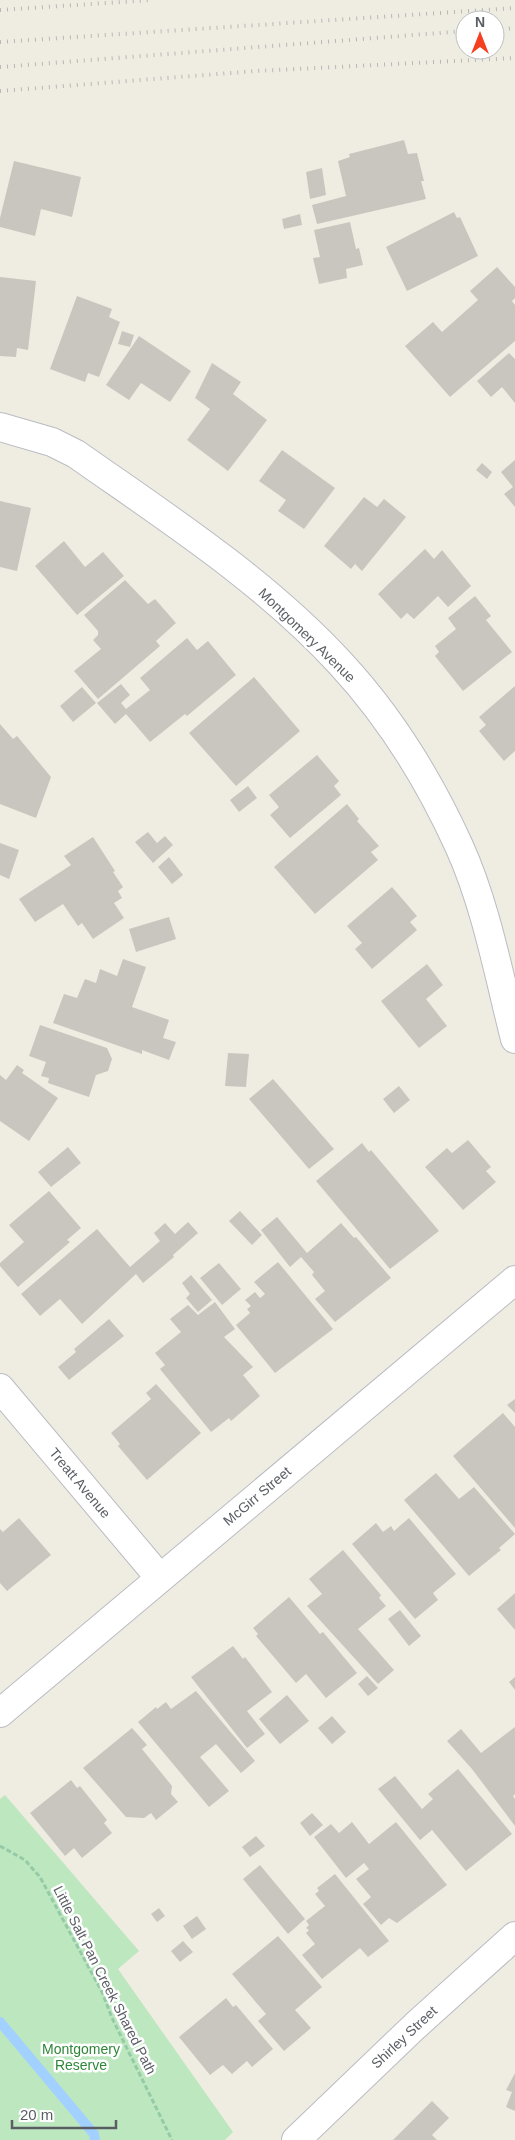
<svg xmlns="http://www.w3.org/2000/svg" width="515" height="2140" font-family="Arial,sans-serif">
	<rect width="100%" height="100%" fill="#efede2"/>
	<path fill="#bde8bf" d="M5 1795 139 1951 118 1969 233 2132 225 2140H0V1799Z"/>
	<g fill="none" stroke-linecap="round" stroke-linejoin="round">
		<path stroke="#a2d1ff" stroke-width="10" d="M0 2022 94 2134 95 2140"/>
	</g>
	<path fill="#c9c6bf" d="M404 140 408 154 417 153 424 181H421L426 199 317 224 312 205 346 196 338 161 350 157 349 154Z
		M14 161 81 177 72 217 41 209 35 236 0 227V218Z
		M322 168 326 195 310 199 306 172Z
		M454 212 457 218 460 217 478 256 407 291 386 247Z
		M300 214 302 225 284 229 282 219Z
		M350 222 356 249 359 248 363 265 346 269 347 278 319 284 313 258 320 257 314 230Z
		M497 267 515 287V298L512 301 515 305V341L450 397 405 346 433 322 442 332 478 300 470 291Z
		M0 277 36 281 28 350 17 348 16 357 0 356Z
		M77 296 112 309 109 317 120 322 99 377 88 373 85 382 50 369Z
		M122 331 134 335 130 347 118 344Z
		M139 336 191 371 170 402 141 383 129 400 106 385Z
		M509 353 515 359V403L502 387 491 397 477 381Z
		M212 363 241 382 233 394 267 420 228 471 187 440 210 409 195 398Z
		M282 450 335 488 304 529 278 511 286 500 259 481Z
		M515 460V507L504 494 513 487 501 472Z
		M482 463 492 472 487 479 476 470Z
		M364 497 377 507 384 499 406 517 362 571 355 564 351 569 324 546Z
		M0 501 31 508 17 571 0 567Z
		M64 541 85 567 103 552 124 576 77 615 35 566Z
		M425 549 434 559 442 550 471 586 448 607 438 596 414 619 407 613 401 619 378 594Z
		M125 580 148 604 155 599 176 623 156 641 160 646 98 699 74 671 101 649 93 640 98 635V631L84 615Z
		M475 596 491 616 486 620 512 652 463 691 435 656 439 652 435 646 456 629 448 618Z
		M187 638 197 650 208 641 236 675 187 716 185 714 150 742 126 714 115 724 97 703 121 684 130 695 121 703 126 709 150 690 140 678Z
		M254 677 300 731 236 786 189 733Z
		M515 686V751L504 761 479 731 486 725 479 717Z
		M82 687 96 703 73 722 60 706Z
		M0 724 13 739 17 736 51 777 36 818 0 804Z
		M317 755 339 781 334 786 341 795 290 838 270 815 279 807 269 795Z
		M248 786 257 798 239 812 230 800Z
		M347 804 359 819 357 821 379 846 371 852 378 860 315 914 274 867Z
		M148 832 157 843 165 836 173 845 153 863 135 842Z
		M93 837 115 871 113 872 123 887 118 891 122 898 114 903 124 918 93 939 82 923 78 926 63 904 35 922 19 899 71 865 64 856Z
		M0 843 19 850 9 879 0 875Z
		M169 857 183 875 172 884 158 867Z
		M392 887 417 916 410 922 417 930 372 969 355 949 362 943 347 926Z
		M169 917 176 939 136 952 129 929Z
		M123 959 146 967 132 1007 169 1020 163 1038 176 1042 169 1060 142 1050V1054L53 1023 64 994 77 998 85 979 96 983 100 969 117 976Z
		M427 964 443 985 426 999 447 1026 419 1048 381 1001Z
		M40 1025 107 1048 112 1059 108 1071 96 1075 89 1097 48 1083 49 1078 41 1076 46 1062 29 1056Z
		M228 1053 249 1054 246 1087 225 1086Z
		M17 1065 24 1070 22 1073 58 1098 29 1141 0 1121V1075L6 1080Z
		M273 1079 334 1149 309 1169 249 1099Z
		M399 1086 410 1100 394 1113 383 1099Z
		M468 1140 491 1167 486 1171 496 1182 463 1210 425 1167 447 1148 452 1153Z
		M362 1143 369 1152 371 1150 439 1231 390 1269 316 1181Z
		M68 1147 81 1163 51 1187 38 1172Z
		M49 1191 81 1228 67 1240 70 1242 18 1287 0 1266V1263L24 1242 9 1225Z
		M240 1211 262 1235 252 1245 229 1221Z
		M277 1217 307 1253 341 1223 354 1238 356 1237 391 1278 335 1322 315 1299 325 1291 312 1275 314 1272 301 1257 290 1267 261 1230Z
		M188 1222 198 1233 173 1255 174 1257 143 1283 136 1274 82 1324 60 1299 40 1316 21 1294 97 1229 130 1267 160 1241 154 1233 165 1223 175 1234Z
		M278 1262 333 1329 275 1373 236 1325 250 1313 247 1309 251 1306 245 1300 255 1292 260 1298 265 1294 254 1282Z
		M219 1263 241 1289 222 1305 200 1278Z
		M191 1275 212 1300 198 1312 186 1298 190 1294 182 1283Z
		M215 1302 235 1329 224 1337 253 1367 243 1375 260 1396 231 1421 229 1418 211 1432 160 1369 165 1365 155 1353 181 1332 170 1319 188 1305 198 1315Z
		M109 1319 124 1336 69 1380 58 1367 76 1352 74 1349Z
		M156 1384 201 1433 147 1480 118 1446 120 1444 111 1433 151 1399 146 1393Z
		M515 1399V1413L507 1405Z
		M503 1413 515 1427V1528L453 1456Z
		M436 1473 459 1499 474 1487 515 1534 499 1548 501 1550 469 1576 404 1500Z
		M19 1518 51 1555 7 1591 0 1583V1529L3 1532Z
		M409 1518 456 1574 433 1593 438 1600 415 1619 352 1544 376 1523 383 1532 391 1526 394 1531Z
		M343 1550 381 1595 379 1598 386 1606 358 1629 394 1670 378 1684 307 1606 322 1594 309 1579Z
		M515 1593V1630L497 1609Z
		M289 1597 320 1634 323 1632 357 1673 326 1698 306 1674 296 1683 256 1636 258 1634 253 1628Z
		M400 1610 421 1636 409 1646 388 1619Z
		M233 1646 243 1659 245 1657 272 1692 247 1711 265 1734 247 1748 191 1677Z
		M367 1676 378 1688 368 1696 358 1684Z
		M515 1677V1690L509 1682Z
		M196 1691 255 1761 241 1773 216 1744 200 1757 229 1791 209 1807 138 1722 156 1707 157 1709 166 1702 171 1709Z
		M287 1695 309 1721 280 1744 259 1719Z
		M332 1716 346 1732 332 1744 318 1728Z
		M515 1727V1794L513 1796 515 1799V1826L472 1769 447 1741 461 1729 481 1753Z
		M132 1728 147 1745 142 1749 172 1786 171 1794 178 1802 156 1820 151 1813 144 1818 126 1817 83 1768Z
		M458 1769 512 1834 466 1871 432 1830 420 1840 378 1789 395 1776 422 1809 433 1799 428 1794Z
		M71 1780 77 1788 80 1786 107 1820 104 1823 112 1833 82 1858 74 1848 65 1856 30 1813Z
		M312 1813 323 1825 310 1836 300 1823Z
		M352 1822 369 1844 396 1822 447 1885 397 1923 389 1918 381 1925 363 1904 371 1897 356 1879 369 1869 364 1863 346 1878 314 1837 331 1824 339 1833Z
		M256 1836 265 1846 250 1857 242 1847Z
		M260 1865 305 1919 288 1934 243 1879Z
		M335 1874 389 1941 368 1957 360 1948 322 1979 302 1955 315 1944 306 1933 309 1930 306 1928 309 1925 306 1921 325 1906 315 1894 319 1891 317 1888Z
		M159 1908 165 1916 157 1922 151 1914Z
		M197 1916 206 1929 192 1939 183 1926Z
		M278 1936 322 1987 295 2010 311 2028 284 2051 258 2021 266 2014 232 1974Z
		M183 1941 193 1952 180 1962 171 1951Z
		M226 1998 233 2007 236 2005 273 2049 252 2067 247 2061 232 2074 223 2065 210 2075 179 2037Z
		M515 2073V2111L506 2107 512 2092 506 2090Z
		M432 2101 449 2118 432 2135 437 2140H393Z"/>
	<g fill="none" stroke-linecap="round" stroke-linejoin="round">
		<defs>
			<path id="minor" d="M0 427 52 442 76 454C167 518 265 581 341 664 390 717 429 780 459 846 486 905 499 976 515 1039
				M0 1388 160 1578
				M0 1713 515 1280
				M296 2140 415 2026 515 1936"/>
		</defs>
		<use href="#minor" stroke="#babcc2" stroke-width="30"/>
		<path stroke="#95caa7" stroke-width="3" stroke-dasharray="5 2.5" stroke-linecap="butt" d="M0 1846 25 1860 40 1877 102 1992 112 2018 172 2140"/>
		<use href="#minor" stroke="#fff" stroke-width="28"/>
		<path stroke="#b6b7b7" stroke-width="4" stroke-dasharray="1 6" stroke-linecap="butt" d="M0 10 152 0
			M495 30 515 28
			M0 42 515 8
			M0 67 465 31
			M0 91 256 71 515 58"/>
	</g>
	<g text-anchor="middle" stroke-width="5" stroke-linejoin="round" paint-order="stroke">
		<g font-size="14" fill="#5a5e64" stroke="#fff">
			<text transform="translate(307 635) rotate(44)" y="5">Montgomery Avenue</text>
			<text transform="translate(80 1483) rotate(50)" y="5">Treatt Avenue</text>
			<text transform="translate(257 1496) rotate(-40)" y="5">McGirr Street</text>
			<text transform="translate(105 1980) rotate(63)" y="5">Little Salt Pan Creek Shared Path</text>
			<text transform="translate(404 2037) rotate(-43)" y="5">Shirley Street</text>
		</g>
		<g font-size="14" fill="#2e8738" stroke="#fff">
			<text x="81" y="2054">Montgomery<tspan x="81" dy="16">Reserve</tspan></text>
		</g>
	</g>
	<g transform="translate(480 35)"><circle r="24" fill="#ffffff" stroke="#bdbfc1"/>
	<path d="M0-4L9 19L0 12L-9 19Z" fill="#f53f21"/>
	<text y="-8" font-size="14" font-weight="bold" text-anchor="middle" fill="#5a5e64">N</text>
	</g>
	<path d="M12 2120v8h104v-8" fill="none" stroke="#5a5e64" stroke-width="2.5"/>
	<text x="20" y="2120" font-size="15" fill="#5a5e64" stroke="#ffffff" stroke-width="4" paint-order="stroke">20 m</text>
</svg>
